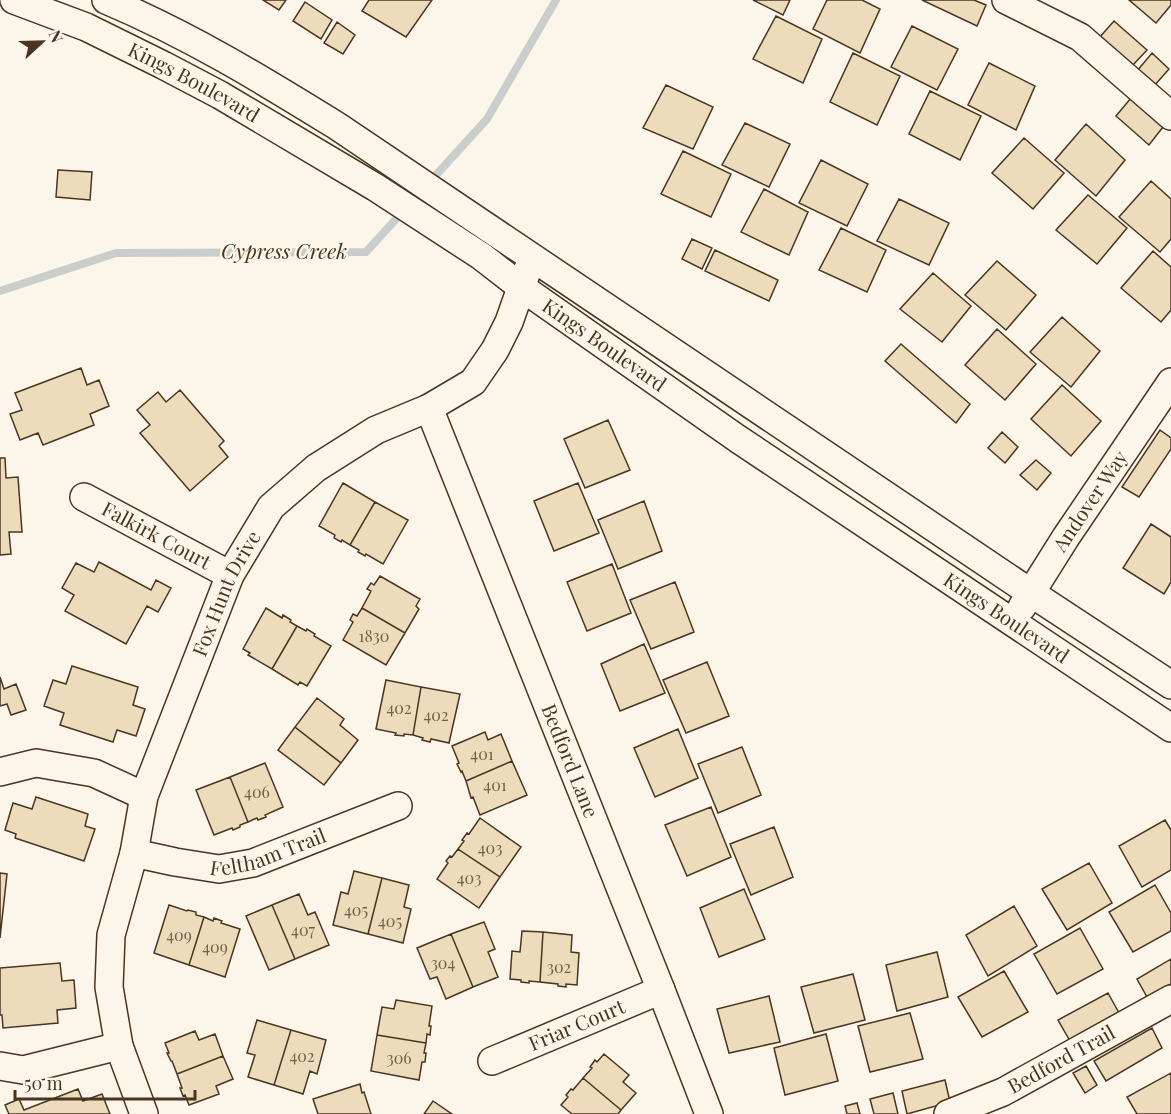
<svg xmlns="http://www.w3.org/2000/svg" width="1171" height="1114" font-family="'Playfair Display',serif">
	<rect width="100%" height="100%" fill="#fbf6e9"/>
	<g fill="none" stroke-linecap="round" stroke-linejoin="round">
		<path stroke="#c9cecd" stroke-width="8" d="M0 291 116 253 366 252 487 119 556 0"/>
	</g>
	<path fill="#ecdcbc" stroke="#4a3520" stroke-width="1.5" d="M263 0H286L279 10Z
		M369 0H432L406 37 362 11Z
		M753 0H790L783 15Z
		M827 0H862L880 9 860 53 813 29Z
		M922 0H974L986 5 977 26Z
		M1129 0H1171V5L1156 23Z
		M305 2 332 20 321 39 293 21Z
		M776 16 822 39 803 83 753 59Z
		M1114 21 1147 50 1132 66 1099 38Z
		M337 22 355 35 343 54 324 43Z
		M912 26 958 49 937 90 891 67Z
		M853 53 900 76 877 125 830 102Z
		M1152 53 1169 69 1154 86 1137 71Z
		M989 63 1035 86 1016 130 968 105Z
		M666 85 713 107 693 149 643 128Z
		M930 91 981 116 960 160 909 134Z
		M1131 98 1163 127 1149 145 1116 116Z
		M745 123 790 144 769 187 722 165Z
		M1086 124 1125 160 1096 196 1055 160Z
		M1024 138 1064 173 1033 209 992 173Z
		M683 151 731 174 711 217 661 194Z
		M821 160 868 184 847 226 799 203Z
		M58 170 92 172 90 200 56 197Z
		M1151 181 1171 199V239L1160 252 1119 217Z
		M764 189 808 212 789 255 741 232Z
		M1088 195 1127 228 1097 264 1056 230Z
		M899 199 949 223 929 265 877 241Z
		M841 228 886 250 867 292 819 270Z
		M692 239 712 248 702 269 682 259Z
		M715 250 778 280 769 301 705 271Z
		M1153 251 1171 267V310L1161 322 1121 288Z
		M997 261 1036 295 1006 330 965 295Z
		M933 273 971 306 942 342 900 309Z
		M1062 317 1100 351 1071 387 1030 352Z
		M997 329 1036 364 1005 400 965 365Z
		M901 344 970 404 956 423 885 361Z
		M81 368 87 385 99 380 109 406 90 414 94 425 43 445 38 433 20 440 10 414 22 410 15 393Z
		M1062 385 1101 421 1071 456 1031 419Z
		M180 390 224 441 219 446 228 457 190 491 140 433 150 425 137 410 158 392 166 402Z
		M608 420 630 470 585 488 564 439Z
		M1160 430 1171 438V449L1139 497 1122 487Z
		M1002 432 1018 447 1005 463 988 448Z
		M0 458H5L6 478 18 477 22 532H9L11 554 0 555Z
		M1036 460 1051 473 1037 490 1020 475Z
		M343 483 375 502 350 545 342 540 341 542 334 538 335 535 319 526Z
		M578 483 599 533 554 551 534 501Z
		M644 501 662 551 618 569 598 520Z
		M375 502 408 520 383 564 366 554 365 556 358 552 359 550 350 545Z
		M1151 524 1171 537V582L1164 594 1123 568Z
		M99 562 151 590 156 580 171 588 158 612 147 606 126 644 65 611 74 595 62 588 76 563 94 572Z
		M612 564 631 613 587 631 567 582Z
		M380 576 420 599 416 606 419 609 405 633 362 608 371 591 367 589 371 583 374 585Z
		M675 582 694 632 651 649 630 600Z
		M266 608 282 618 283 615 291 620 290 622 297 626 272 669 248 655 250 653 243 649Z
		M362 608 405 633 386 665 343 640 353 622 350 620 353 614 357 616Z
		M297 626 306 631 307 629 315 634 314 636 331 646 307 686 300 682 298 685 272 669Z
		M644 644 665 693 620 711 601 664Z
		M707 662 729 716 686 733 663 680Z
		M72 666 138 687 133 705 145 709 136 736 117 730 113 742 60 725 64 713 44 706 53 680 66 684Z
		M0 677 4 689 16 684 26 710 11 715 7 704 0 706Z
		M386 680 421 687 413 735 404 734V736L395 735 396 733 376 729Z
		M421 687 460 694 449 743 431 739 430 742 422 740 423 738 413 735Z
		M317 698 344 719 340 725 358 740 341 763 295 727Z
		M295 727 341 763 324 785 278 750Z
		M678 729 698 778 655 797 634 748Z
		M485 732 488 740 501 734 512 761 466 781 462 771 461 772 457 764 459 763 452 746Z
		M742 747 761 795 718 813 698 764Z
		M512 761 527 795 480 815 473 797 471 798 466 781Z
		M265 763 283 807 265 815 266 817 258 820 257 818 248 822 230 777Z
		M230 777 248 822 240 825V827L233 830 232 828 214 835 196 790Z
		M36 797 88 814 85 826 95 829 84 861 15 838 16 834 5 830 13 803 32 809Z
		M711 807 731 857 687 876 665 825Z
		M480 818 521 847 500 877 458 849 464 841 462 840 467 833 469 834Z
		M1165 820 1171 830V870L1142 887 1119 846Z
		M774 827 793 877 751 895 730 844Z
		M458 849 500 877 479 908 437 879 448 863 446 861 450 856 452 857Z
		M1089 863 1112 903 1067 930 1042 889Z
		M354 871 382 878 368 934 333 925 341 892 348 894Z
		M0 873 7 874 0 938Z
		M382 878 409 885 404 907 411 909 403 943 368 934Z
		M1155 885 1171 913V931L1133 952 1109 912Z
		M744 889 765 939 719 957 700 908Z
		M299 894 308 915 315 912 329 945 295 959 272 905Z
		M169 905 187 911 188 910 196 912V915L204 917 189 965 154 953Z
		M272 905 295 959 269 970 246 916Z
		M1014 906 1037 946 988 976 966 935Z
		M204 917 213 921 214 918 222 921 221 923 240 929 225 977 189 965Z
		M484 922 495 949 488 952 498 977 473 987 451 934Z
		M1080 928 1103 969 1057 994 1034 954Z
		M522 931 543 932 540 982 529 981V983L521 982V980L510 979 512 951 520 952Z
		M543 932 572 935 571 952 579 953 577 985 566 984V987L558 986V984L540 982Z
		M451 934 473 987 446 999 437 977 430 979 417 948Z
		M937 952 948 997 897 1011 886 965Z
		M1171 959V984L1147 997 1137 979Z
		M60 963 62 981 74 980 76 1008 57 1010 58 1023 3 1028 2 1015H0V968Z
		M1004 971 1028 1012 982 1037 958 997Z
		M853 974 865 1020 814 1033 801 987Z
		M1108 993 1119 1013 1070 1041 1058 1020Z
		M769 996 780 1042 729 1053 717 1009Z
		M396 1000 432 1006 429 1026H431L430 1035 427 1034 426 1043 377 1035 382 1007 394 1009Z
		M910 1013 923 1059 870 1072 858 1026Z
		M257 1020 291 1030 274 1085 248 1077 255 1055 247 1053Z
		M1152 1028 1162 1048 1106 1081 1094 1061Z
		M291 1030 326 1040 317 1074 310 1071 303 1094 274 1085Z
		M195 1031 199 1040 215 1034 223 1056 177 1074 172 1061H171L167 1053H169L165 1043Z
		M826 1034 838 1081 785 1095 774 1048Z
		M377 1035 426 1043 424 1053H426L425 1062H422L419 1080 371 1071Z
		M604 1054 629 1075 623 1082 636 1093 621 1110 583 1078 592 1068 590 1067 595 1060 597 1062Z
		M223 1056 233 1079 216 1086 219 1094 189 1105 185 1095 183 1096 180 1088H182L177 1074Z
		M1086 1066 1097 1085 1085 1093 1073 1073Z
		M1171 1073V1114H1137L1127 1097Z
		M583 1078 621 1110 618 1114H572L561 1105 568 1097 566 1095 571 1089 573 1090Z
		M945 1080 950 1102 907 1114 902 1091Z
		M360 1084 362 1093 364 1092 371 1114H318L313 1099Z
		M78 1089 83 1101 102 1094 110 1114H9L5 1105 19 1099 24 1110Z
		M893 1093 898 1114H874L870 1099Z
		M433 1101 452 1114H424Z
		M857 1103 860 1114H847L845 1106Z"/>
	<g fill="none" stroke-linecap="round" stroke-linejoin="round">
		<defs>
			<g id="minor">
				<path id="s1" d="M14 0 86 27 163 65 220 95 375 187 481 256 521 287 738 439 1171 728"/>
				<path d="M106 0C189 35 261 79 337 126L1031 593 1171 685"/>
				<path d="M1006 0 1080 37 1171 116"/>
				<path id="s2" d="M429 408 661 990 709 1114"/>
				<path id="s3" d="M84 497 230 575"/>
				<path id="s4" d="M1022 607 1066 537 1171 382"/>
				<path d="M0 772 36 763 94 773 144 796"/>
				<path id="s5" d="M134 853 175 862 219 869 253 863 398 806"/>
				<path id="s6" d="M492 1061 661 990"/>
				<path d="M0 1066 23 1070 119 1046"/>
				<path id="s7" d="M144 1114 119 1046 109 987 111 935 134 853 144 796 230 575 271 507 316 468 376 430 429 408 473 382 495 350 509 322 527 271"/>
				<path id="s8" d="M948 1114 1003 1092 1171 999"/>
			</g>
		</defs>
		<use href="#minor" stroke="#4a3520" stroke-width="30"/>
		<use href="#minor" stroke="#fbf6e9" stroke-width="27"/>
	</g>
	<g text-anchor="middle" stroke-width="4.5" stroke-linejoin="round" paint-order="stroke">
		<g font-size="16" fill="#725f47">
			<text x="374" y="642">1830</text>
			<text x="399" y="714">402</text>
			<text x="436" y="721">402</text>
			<text x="482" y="760">401</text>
			<text x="495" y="791">401</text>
			<text x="257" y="798">406</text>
			<text x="490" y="854">403</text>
			<text x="469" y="884">403</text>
			<text x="356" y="916">405</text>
			<text x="390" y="927">405</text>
			<text x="303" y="936">407</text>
			<text x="179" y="941">409</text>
			<text x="215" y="953">409</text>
			<text x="443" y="969">304</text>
			<text x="559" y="973">302</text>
			<text x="302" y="1062">402</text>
			<text x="399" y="1064">306</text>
		</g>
		<g font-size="20" fill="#4a3520" stroke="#fbf6e9">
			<text dy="7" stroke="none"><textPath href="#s1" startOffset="198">Kings Boulevard</textPath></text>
			<text dy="7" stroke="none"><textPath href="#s1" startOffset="686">Kings Boulevard</textPath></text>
			<text dy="7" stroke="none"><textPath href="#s4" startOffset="126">Andover Way</textPath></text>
			<text dy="7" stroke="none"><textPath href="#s3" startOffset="82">Falkirk Court</textPath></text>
			<text dy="7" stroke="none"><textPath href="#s7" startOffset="546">Fox Hunt Drive</textPath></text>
			<text dy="7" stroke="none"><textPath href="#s1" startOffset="1172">Kings Boulevard</textPath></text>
			<text dy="7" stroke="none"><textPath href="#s2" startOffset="380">Bedford Lane</textPath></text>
			<text dy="7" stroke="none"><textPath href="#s5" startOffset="138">Feltham Trail</textPath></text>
			<text dy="7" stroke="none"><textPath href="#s6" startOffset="92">Friar Court</textPath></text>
			<text dy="7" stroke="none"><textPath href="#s8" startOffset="126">Bedford Trail</textPath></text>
		</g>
		<g font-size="21" font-style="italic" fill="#4a3520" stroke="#fbf6e9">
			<text x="284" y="259">Cypress Creek</text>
		</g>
	</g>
	<g transform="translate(42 42) rotate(68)" stroke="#fbf6e9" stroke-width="4.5" paint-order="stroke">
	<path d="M0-4.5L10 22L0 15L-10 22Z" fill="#4a3520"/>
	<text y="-9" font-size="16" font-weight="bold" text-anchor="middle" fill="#4a3520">N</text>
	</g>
	<path d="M15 1090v9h180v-9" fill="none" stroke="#4a3520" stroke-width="3"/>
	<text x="24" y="1090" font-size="18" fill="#4a3520" stroke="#fbf6e9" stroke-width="4.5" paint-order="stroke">50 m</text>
</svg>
